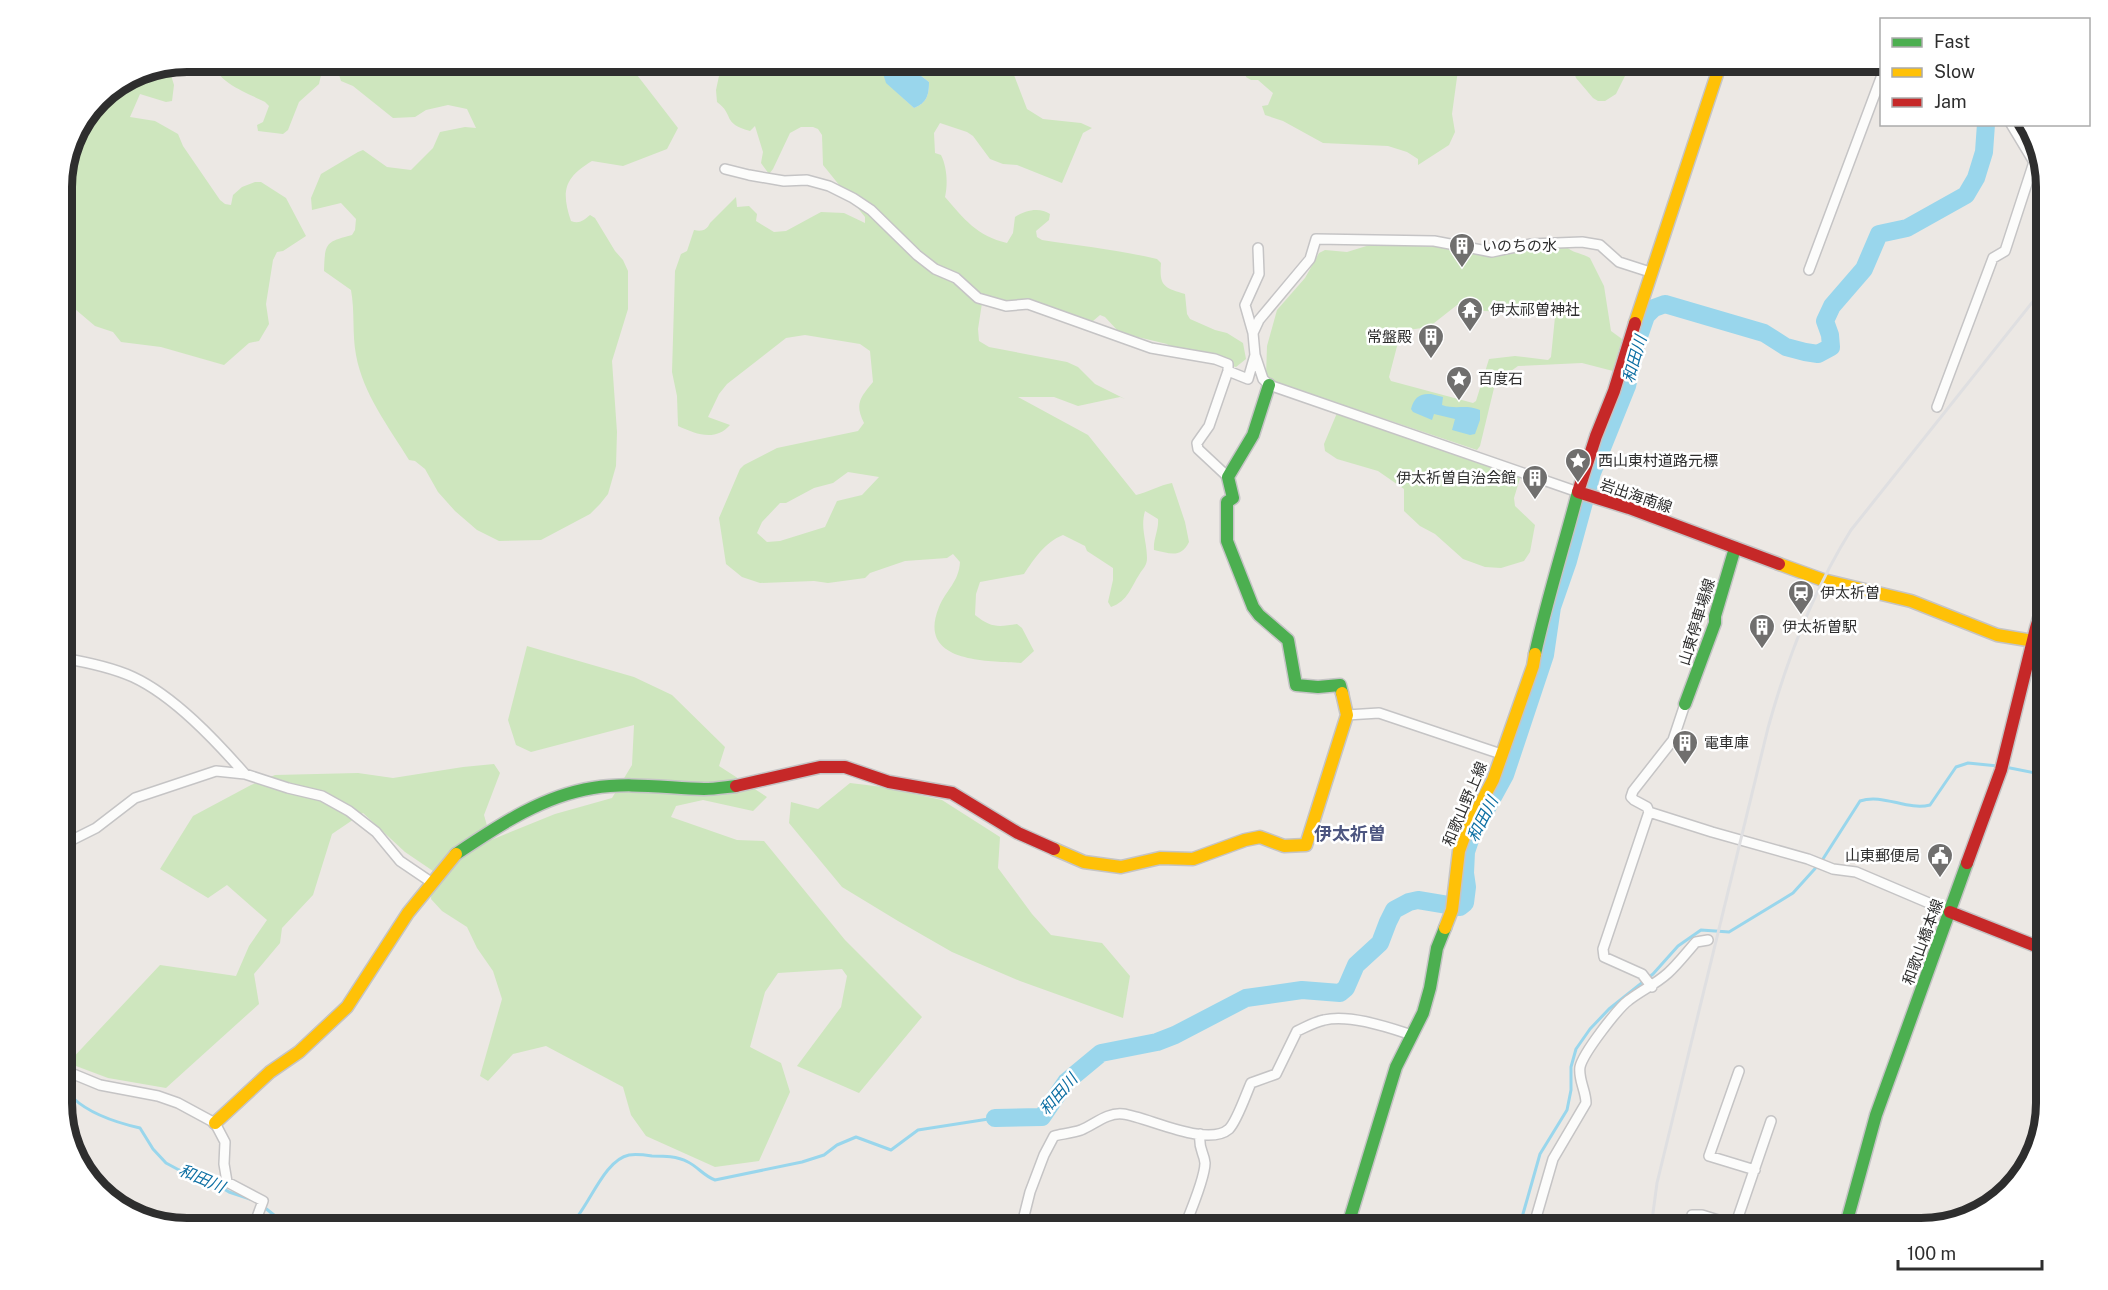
<svg xmlns="http://www.w3.org/2000/svg" width="2108" height="1290" font-family="'Public Sans','Noto Sans JP',sans-serif">
	<rect width="100%" height="100%" fill="#ece8e4"/>
	<path fill="#cee6be" fill-rule="evenodd" d="M214 62H324L319 84 299 102 288 130 283 134 258 131 257 125 263 122 269 106 265 102C248 93 215 82 214 62Z
		M335 62H627L678 128 667 149 623 166 592 161C564 178 561 191 571 221 579 224 583 221 590 215L595 218 615 251 623 260 628 271V309L612 361 617 432 616 466 608 494 600 504 590 514 541 540 499 541 477 530 455 511 438 492 425 469 415 461 409 460C389 427 363 394 356 355 352 333 355 312 351 290L324 271C325 243 325 242 352 235L355 230 356 219 341 203 312 210 311 198 321 174 358 152 363 150 387 167 411 170 433 148 440 132 465 127 476 128 467 109 448 105 426 110 415 117 393 118 353 86 341 81Z
		M722 62H884L881 67 901 96 914 108C927 103 929 95 929 82L903 62H1009L1027 109 1043 119 1081 123 1092 128 1083 133 1062 183 1017 165 1003 164 990 159 973 136 967 132 940 123 934 133 935 153 941 155C947 167 948 184 945 197 964 219 977 236 1007 243L1013 233 1015 217C1025 210 1040 207 1050 214L1049 220 1036 231 1037 237 1042 240C1081 246 1118 250 1157 259L1161 263C1159 286 1164 288 1185 294L1187 314 1190 319 1215 330 1227 333 1243 343 1246 359 1236 367 1211 361 1181 358 1167 344 1125 334 1118 331 1105 317 1100 315 1093 321 1086 322 1009 304 982 303 978 329 979 341 989 347 1067 362 1078 367 1095 384 1125 399 1120 397 1078 406 1054 397H1018L1088 435 1136 495C1148 492 1160 485 1172 483L1185 522 1189 542C1181 559 1169 553 1154 550 1153 539 1159 530 1158 519L1145 511C1140 528 1147 541 1147 558 1147 566 1143 568 1139 575 1131 587 1128 601 1111 607L1108 602 1113 580V568L1087 551 1085 546 1063 535C1045 542 1034 559 1024 574L980 582 976 594 975 615C991 628 998 627 1017 624L1022 628 1034 651 1021 663C986 661 916 663 939 607 946 590 959 582 960 562L953 554 947 558 905 561 870 573 865 578 828 583 814 581 760 583 742 577 726 564 719 518 740 469 744 465 777 448 858 431 864 423C854 403 861 397 873 382L870 351 860 344 805 335 786 338 727 384 719 394 708 417 730 425C715 442 696 434 678 426L677 396 672 372 675 271 681 254 687 251 694 230C702 232 707 230 710 223L736 197 737 207 749 206 757 214 756 221 774 232 786 231 821 212 844 213 865 223V217L823 165 822 135 818 129 813 127H801L790 133 773 169 769 174 761 163 763 152 755 126 750 131C721 123 735 115 717 102L716 90ZM848 472 879 477 862 495 837 501 825 527 780 541 767 542 757 533 762 522 780 503H786L814 488 833 483Z
		M1251 62H1448L1458 70 1452 114 1455 132 1449 145 1418 165V159L1407 152 1388 146 1323 143 1283 121 1265 115 1262 106 1268 105 1273 93 1258 80H1251L1246 77 1245 69Z
		M1564 62H1632L1616 94 1605 101H1598L1593 98 1576 78 1572 67Z
		M171 65 170 72 174 85 172 101 166 102 140 94 130 117 155 121 178 134 183 146 220 200 225 204 231 205 233 195 242 187 255 182H261L286 198 306 236 283 251 277 252 273 260 266 304 269 324 259 341 249 343 224 365 161 347 121 342 113 332 95 326 62 298V179L71 138 98 98 139 71Z
		M1373 244 1443 247 1491 257 1538 247H1567C1572 253 1582 253 1590 258L1604 286 1611 331 1622 339 1613 371 1582 363 1518 366 1497 381 1495 384 1480 446 1477 450 1272 381 1266 376 1267 346 1277 310 1305 278 1319 253 1325 250 1347 252ZM1457 305 1484 311 1552 314 1555 317 1551 357 1548 360 1515 356 1489 359 1476 401 1473 403 1391 381 1389 377 1401 331 1429 327Z
		M1337 413 1520 478 1514 498 1515 506 1535 525 1530 552 1524 561 1501 568 1485 567 1463 559 1435 534 1420 526 1404 511V489L1378 471 1337 459 1325 451 1324 444Z
		M527 646 634 677 672 695 725 747 719 766 767 797 753 811 703 800 676 806 671 817 737 840 764 841 845 940 922 1017 859 1093 797 1066 841 1007 847 976 842 969 778 973 765 992 750 1047 781 1063 790 1092 759 1161 715 1167 646 1136 631 1115 623 1087 546 1046 513 1054 488 1081 480 1076 502 999 493 971 477 948 467 927 442 911 431 899 433 871 405 852 363 813 332 834 313 895 282 928 280 943 254 974 259 1004 166 1088 108 1078 68 1063 160 965 236 976 249 946 267 920 227 885 208 898 160 869 193 816 251 785 275 775 358 773 393 778 463 767 494 764 500 773 484 815 491 840 555 814 612 798 632 765 634 725 531 752 516 745 508 720Z
		M850 783 883 787 942 800 1000 837 998 868 1032 914 1051 935 1102 943 1130 976 1123 1018 1020 981 952 952 898 921 842 887 789 823 791 802 818 809Z"/>
	<path fill="#99d6ec" d="M884 62H903L929 82C929 95 927 103 914 108L886 83 881 67Z
		M1431 394 1443 397 1442 405C1457 410 1465 404 1480 410V420L1475 434 1470 435 1452 430 1455 419 1434 414 1432 420 1413 412 1411 409C1414 398 1419 393 1431 394Z"/>
	<g fill="none" stroke-linecap="round" stroke-linejoin="round">
		<path stroke="#99d6ec" stroke-width="3" d="M2005 767 2046 775
			M62 1082C65 1087 69 1094 73 1098 90 1114 118 1123 140 1128L153 1149 166 1163 179 1170 204 1177 229 1192 250 1199
			M264 1207 290 1228
			M568 1228C588 1210 603 1160 629 1155 636 1154 645 1155 652 1156 664 1156 677 1156 688 1162 698 1167 704 1176 715 1180L802 1162 824 1155 837 1145 856 1137 891 1150 918 1130 995 1118
			M1519 1228 1540 1154 1567 1110 1571 1090V1067L1576 1049 1590 1029 1609 1009 1653 974 1678 946 1701 930 1729 932 1793 893 1821 862 1860 801C1883 793 1907 811 1930 805L1956 767 1968 763 1998 766"/>
		<path stroke="#99d6ec" stroke-width="18" d="M995 1118 1042 1117 1066 1082 1101 1053 1157 1042 1175 1035 1246 998 1302 990 1340 993 1346 988 1356 965 1380 943 1388 922 1394 910 1409 902 1418 900 1460 907 1465 903 1467 887 1465 873 1466 852 1471 837 1505 775 1545 655 1552 607 1568 561 1592 473 1627 386 1637 342 1646 316 1654 308 1665 304 1764 333 1786 347 1805 352 1818 354 1831 347 1830 335 1825 321 1832 306 1864 269 1879 234 1907 228 1966 195 1976 178 1984 152 1986 124"/>
		<defs>
			<path id="street" d="M2011 124 2046 182
				M725 169 749 175 784 181 807 180 829 186 853 198 871 210 917 255 935 269 956 278 978 298 1006 306 1028 304 1151 348 1215 359 1228 364V371L1248 379 1255 355 1253 333 1259 320 1310 259 1316 239 1434 241 1492 252 1530 244 1582 242 1600 245 1619 262 1650 272
				M1809 270 1882 75
				M1253 333 1245 305 1259 274 1258 248
				M1255 355 1263 379 1269 385 1578 492
				M1937 407 1993 258 2005 251 2034 162
				M1228 477 1198 449 1197 443 1209 426 1228 371
				M62 658C86 662 111 667 133 677 174 696 216 741 245 774
				M1685 704 1673 740 1633 791 1631 797 1634 800 1647 807 1649 812 1712 832 1808 859 1833 869 1856 872 1950 912
				M1347 715 1379 713 1501 754
				M1649 812 1603 949 1604 957 1642 974 1652 987
				M62 845 96 828 135 798 216 771 245 774 288 788 322 796 349 811 376 832 400 861 431 882
				M62 1067 66 1071 100 1085 158 1096 178 1103 215 1123 225 1142 224 1164 227 1182 263 1201 253 1228
				M1739 1071 1709 1156 1755 1170
				M2029 1167 2033 1155
				M1692 1215H1702L1744 1228
				M1735 1226 1771 1121
				M1021 1228 1030 1192 1044 1155 1054 1136C1062 1134 1072 1133 1081 1130 1094 1125 1107 1112 1123 1114 1148 1117 1207 1148 1229 1129 1237 1121 1246 1094 1251 1083L1276 1074 1297 1031C1306 1027 1314 1022 1324 1020 1349 1014 1387 1027 1412 1035
				M1184 1228C1190 1213 1205 1178 1205 1163 1204 1152 1198 1149 1200 1134
				M1533 1228 1553 1159 1586 1103C1586 1091 1578 1079 1580 1067 1583 1053 1618 1008 1629 1000 1642 990 1656 984 1668 973 1678 964 1687 952 1696 942L1708 940"/>
			<path id="fast" d="M1269 385 1253 435 1228 477 1233 498 1227 502V541L1253 607 1259 615 1288 640 1296 685 1318 687 1340 685 1342 693
				M1535 654C1547 599 1564 546 1578 492
				M1685 704 1715 623V616L1735 548
				M456 854C498 826 542 796 593 788 629 782 667 788 704 789 715 789 726 787 736 786
				M1347 1228 1396 1067 1423 1013 1430 988 1437 948 1445 928
				M1845 1228 1876 1115 1967 863"/>
			<path id="slow" d="M1635 323 1721 62
				M1779 564 1823 580 1911 601 1997 635 2046 643
				M1054 849 1084 862 1121 867 1160 858 1193 859 1245 840 1260 837 1284 846 1306 845 1347 715 1342 693
				M1445 928 1452 910 1459 851 1467 829 1493 780 1533 666 1535 654
				M215 1123 270 1072 299 1052 347 1007 408 913 456 854"/>
			<path id="jam" d="M1635 323 1614 391 1596 436 1578 492 1629 508 1779 564
				M736 786 820 767H845L889 782 952 793 1018 833 1054 849
				M1967 863 2001 770 2036 628 2046 596
				M1950 912 2046 950"/>
		</defs>
		<use href="#street" stroke="#c5c4c5" stroke-width="12"/>
		<use href="#fast" stroke="#c5c4c5" stroke-width="15"/>
		<use href="#slow" stroke="#c5c4c5" stroke-width="15"/>
		<use href="#jam" stroke="#c5c4c5" stroke-width="15"/>
		<use href="#street" stroke="#fcfcfb" stroke-width="9"/>
		<use href="#fast" stroke="#4caf50" stroke-width="12"/>
		<use href="#slow" stroke="#ffc107" stroke-width="12"/>
		<use href="#jam" stroke="#c62828" stroke-width="12"/>
		<path stroke="#dfdfe1" stroke-width="3" d="M1651 1228 1657 1183 1768 728C1787 659 1813 591 1851 530L2046 285"/>
	</g>
	<defs>
		<symbol id="building-pin" viewBox="-11 -11 22 30"><path d="M0 17L-7.5 6A9.5 9.5 0 1 1 7.5 6Z" fill="#706f6e" stroke="#fff"/><path d="M-4-6H4V6H1V3H-1V6H-4ZM-2.5-4.3h1.7v1.8h-1.7ZM.8-4.3h1.7v1.8H.8ZM-2.5-1h1.7V.8h-1.7ZM.8-1h1.7V.8H.8Z" fill="#fff"/></symbol>
		<symbol id="temple-pin" viewBox="-11 -11 22 30"><path d="M0 17L-7.5 6A9.5 9.5 0 1 1 7.5 6Z" fill="#706f6e" stroke="#fff"/><path d="M0-6L5-2H3V0L6.5 2.5H4V6H1.5V3h-3V6H-4V2.5H-6.5L-3 0V-2H-5Z" fill="#fff"/></symbol>
		<symbol id="sight-pin" viewBox="-11 -11 22 30"><path d="M0 17L-7.5 6A9.5 9.5 0 1 1 7.5 6Z" fill="#706f6e" stroke="#fff"/><path d="M0-6L1.8-2.2L6-1.7L2.9 1.2L3.7 5.4L0 3.3L-3.7 5.4L-2.9 1.2L-6-1.7L-1.8-2.2Z" fill="#fff"/></symbol>
		<symbol id="station-pin" viewBox="-11 -11 22 30"><path d="M0 17L-7.5 6A9.5 9.5 0 1 1 7.5 6Z" fill="#706f6e" stroke="#fff"/><path d="M-3-6H3Q5-6 5-4V2Q5 4 3 4L4.5 6H3L1.5 4h-3L-3 6H-4.5L-3 4Q-5 4-5 2V-4Q-5-6-3-6ZM-3.5-4v3h7v-3ZM-3.5 1v1.5H-2V1ZM2 1v1.5H3.5V1Z" fill="#fff"/></symbol>
		<symbol id="civic-pin" viewBox="-11 -11 22 30"><path d="M0 17L-7.5 6A9.5 9.5 0 1 1 7.5 6Z" fill="#706f6e" stroke="#fff"/><path d="M-.6-6.5H3V-4.5H.6V-3L4-1V1h2V6H-6V1h2V-1L-.6-3ZM-1.2 2.5V6h2.4V2.5Z" fill="#fff"/></symbol>
	</defs>
	<g fill-rule="evenodd">
		<use href="#building-pin" x="1447" y="231" width="30" height="40"/>
		<use href="#temple-pin" x="1455" y="295" width="30" height="40"/>
		<use href="#building-pin" x="1416" y="322" width="30" height="40"/>
		<use href="#sight-pin" x="1444" y="364" width="30" height="40"/>
		<use href="#sight-pin" x="1563" y="446" width="30" height="40"/>
		<use href="#building-pin" x="1520" y="463" width="30" height="40"/>
		<use href="#station-pin" x="1786" y="578" width="30" height="40"/>
		<use href="#building-pin" x="1747" y="612" width="30" height="40"/>
		<use href="#building-pin" x="1670" y="728" width="30" height="40"/>
		<use href="#civic-pin" x="1925" y="841" width="30" height="40"/>
	</g>
	<g text-anchor="middle" stroke-width="5" stroke-linejoin="round" paint-order="stroke">
		<g font-size="15" fill="#2e2e2e" stroke="#fff" text-anchor="start">
			<text x="1482" y="251">いのちの水</text>
			<text x="1490" y="315">伊太祁曽神社</text>
			<text x="1412" y="342" text-anchor="end">常盤殿</text>
			<text x="1478" y="384">百度石</text>
			<text x="1598" y="466">西山東村道路元標</text>
			<text x="1516" y="483" text-anchor="end">伊太祈曽自治会館</text>
			<text x="1820" y="598">伊太祈曽</text>
			<text x="1782" y="632">伊太祈曽駅</text>
			<text x="1704" y="748">電車庫</text>
			<text x="1920" y="861" text-anchor="end">山東郵便局</text>
		</g>
		<g font-size="15" fill="#2e2e2e" stroke="#fff">
			<text transform="translate(1636 496) rotate(19)" y="5">岩出海南線</text>
			<text transform="translate(1697 622) rotate(-73)" y="5">山東停車場線</text>
			<text transform="translate(1465 804) rotate(-67)" y="5">和歌山野上線</text>
			<text transform="translate(1923 942) rotate(-70)" y="5">和歌山橋本線</text>
		</g>
		<g font-size="16" font-style="italic" fill="#0d6fa3" stroke="#fff">
			<text transform="translate(1634 359) rotate(-74)" y="6">和田川</text>
			<text transform="translate(1482 819) rotate(-63)" y="6">和田川</text>
			<text transform="translate(1058 1094) rotate(-49)" y="6">和田川</text>
			<text transform="translate(202 1178) rotate(23)" y="6">和田川</text>
		</g>
		<g font-size="18" font-weight="bold" fill="#4d5680" stroke="#fff">
			<text x="1350" y="840">伊太祈曽</text>
		</g>
	</g>
	<path d="M0 0H2108V1290H0ZM187 72H1921A115 115 0 0 1 2036 187V1103A115 115 0 0 1 1921 1218H187A115 115 0 0 1 72 1103V187A115 115 0 0 1 187 72Z" fill="#fff" fill-rule="evenodd"/>
	<path fill="none" stroke="#2e2e2e" stroke-width="8" d="M187 72H1921A115 115 0 0 1 2036 187V1103A115 115 0 0 1 1921 1218H187A115 115 0 0 1 72 1103V187A115 115 0 0 1 187 72Z"/>
	<rect x="1880" y="18" width="210" height="108" fill="#ffffff" stroke="#ababab" stroke-width="1.5"/>
	<rect x="1892" y="38" width="30" height="9" fill="#4caf50" stroke="#ababab" stroke-width="1.5"/>
	<text x="1934" y="48" font-size="18" fill="#2e2e2e">Fast</text>
	<rect x="1892" y="68" width="30" height="9" fill="#ffc107" stroke="#ababab" stroke-width="1.5"/>
	<text x="1934" y="78" font-size="18" fill="#2e2e2e">Slow</text>
	<rect x="1892" y="98" width="30" height="9" fill="#c62828" stroke="#ababab" stroke-width="1.5"/>
	<text x="1934" y="108" font-size="18" fill="#2e2e2e">Jam</text>
	<path d="M1898 1260v9h144v-9" fill="none" stroke="#2e2e2e" stroke-width="3"/>
	<text x="1907" y="1260" font-size="18" fill="#2e2e2e" stroke="#ffffff" stroke-width="4.5" paint-order="stroke">100 m</text>
</svg>
